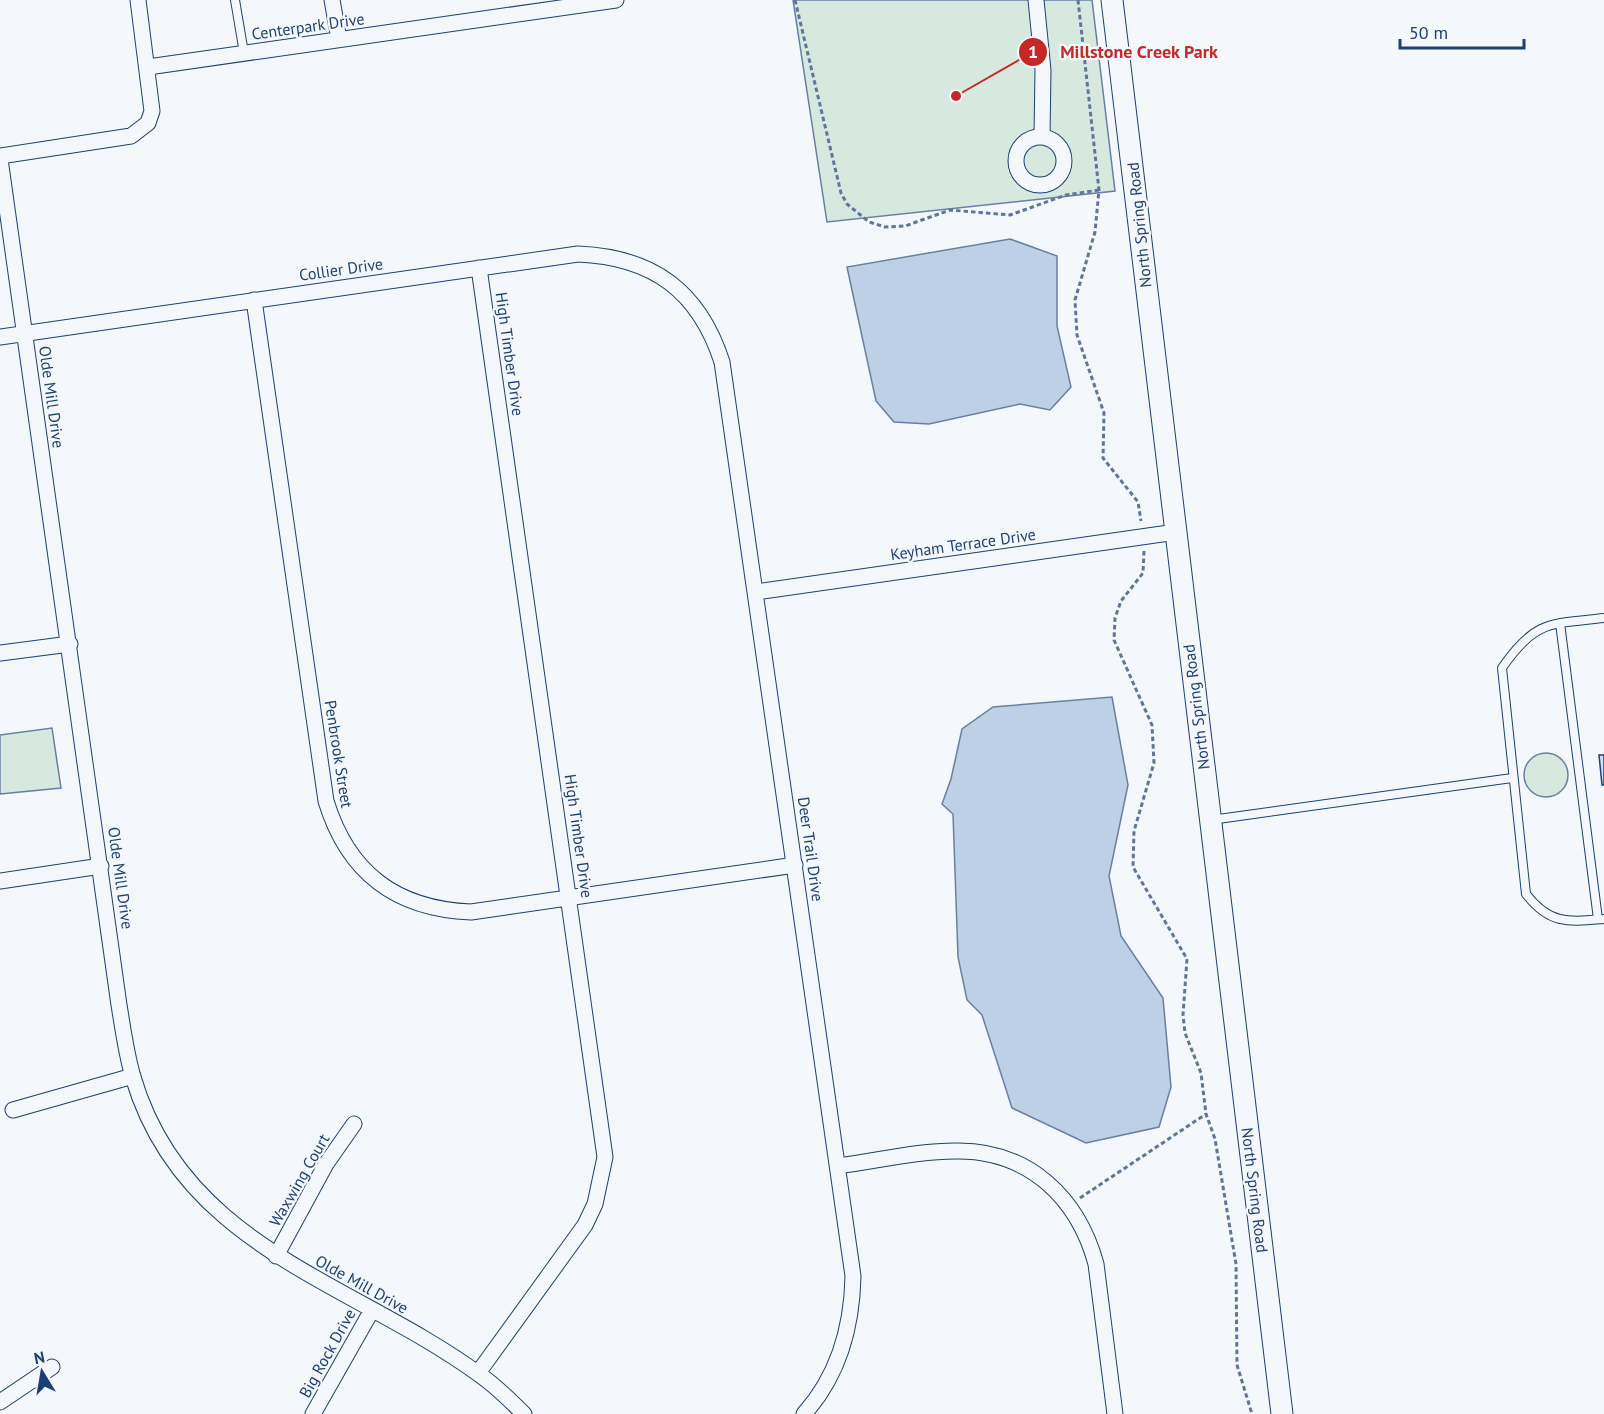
<svg xmlns="http://www.w3.org/2000/svg" width="1604" height="1414" font-family="'PT Sans',sans-serif">
	<rect width="100%" height="100%" fill="#f4f7fb"/>
	<path fill="#d7e8df" stroke="#687fa3" stroke-width="1.5" d="M793 0H1092L1115 191 827 222Z
		M52 728 61 788 0 794V735Z
		M1524 775a22 22 0 1 1 44 0a22 22 0 1 1-44 0Z"/>
	<path fill="#bed0e5" stroke="#687fa3" stroke-width="1.5" d="M1010 239 1057 256V326L1071 387 1050 410 1020 404 929 424 894 422 876 401 847 267Z
		M1112 697 1128 785 1109 876 1121 936 1163 998 1171 1087 1159 1127 1086 1143 1012 1108 982 1015 967 1000 958 957 953 814 942 804 951 779 962 729 993 707Z"/>
	<path fill="#d5e0f0" stroke="#1d3f73" stroke-width="1.5" d="M1599 755H1604V785H1602Z"/>
	<g fill="none" stroke-linecap="round" stroke-linejoin="round">
		<defs>
			<path id="service" d="M235 0 244 53
				M1604 618C1550 624 1535 620 1502 668L1526 894C1550 925 1569 922 1604 919
				M1560 623 1598 919
				M1211 820 1512 778"/>
			<path id="minor" d="M332 0 339 39
				M1036 0 1043 70 1042 137
				M148 67 616 0
				M1016 161a24 24 0 1 1 48 0a24 24 0 1 1-48 0Z
				M0 156 131 136 148 123 152 111 138 0
				M0 159 119 1005C123 1029 126 1053 133 1077 183 1248 353 1282 480 1375 496 1386 510 1400 524 1414
				M254 300 326 801C348 873 396 909 471 912L795 865
				M0 337 578 254C653 257 699 291 722 362L853 1276C852 1328 839 1375 804 1414
				M756 592 1176 532
				M0 653 70 644
				M0 881 101 866
				M13 1110 133 1076
				M838 1166C877 1161 917 1151 956 1151 1029 1150 1078 1198 1096 1264L1115 1414
				M276 1256 326 1164 354 1124
				M478 1373 585 1225 595 1204 605 1157 479 268
				M0 1402 52 1367
				M313 1414 372 1310"/>
			<path id="secondary" d="M1112 0 1282 1414"/>
		</defs>
		<use href="#service" stroke="#1d3f73" stroke-width="10"/>
		<use href="#minor" stroke="#1d3f73" stroke-width="17"/>
		<use href="#secondary" stroke="#1d3f73" stroke-width="23"/>
		<path stroke="#5e769c" stroke-width="3" stroke-dasharray="4.5 3" stroke-linecap="butt" d="M795 0 841 193 847 204 869 222 885 227 905 226 950 210 1010 215 1066 195 1099 190
			M1078 0 1099 190 1095 232 1075 300 1077 335 1104 413 1103 458 1138 502 1141 521
			M1144 551 1143 573 1121 601 1115 618 1114 640 1152 725 1154 763 1134 831 1133 867 1187 959 1183 1015 1185 1033 1201 1073 1206 1114 1215 1139 1236 1264 1237 1365 1252 1414
			M1080 1198 1206 1114"/>
		<use href="#service" stroke="#f4f7fb" stroke-width="8"/>
		<use href="#minor" stroke="#f4f7fb" stroke-width="15"/>
		<use href="#secondary" stroke="#f4f7fb" stroke-width="21"/>
	</g>
	<g text-anchor="middle" stroke-width="4.5" stroke-linejoin="round" paint-order="stroke">
		<g font-size="16" fill="#1d3f73" stroke="#f4f7fb">
			<text transform="translate(308 26) rotate(-8)" y="6">Centerpark Drive</text>
			<text transform="translate(1139 225) rotate(-96)" y="6">North Spring Road</text>
			<text transform="translate(341 269) rotate(-8)" y="6">Collier Drive</text>
			<text transform="translate(510 354) rotate(82)" y="6">High Timber Drive</text>
			<text transform="translate(52 397) rotate(82)" y="6">Olde Mill Drive</text>
			<text transform="translate(963 544) rotate(-8)" y="6">Keyham Terrace Drive</text>
			<text transform="translate(1196 707) rotate(-97)" y="6">North Spring Road</text>
			<text transform="translate(339 754) rotate(81)" y="6">Penbrook Street</text>
			<text transform="translate(579 836) rotate(82)" y="6">High Timber Drive</text>
			<text transform="translate(811 849) rotate(82)" y="6">Deer Trail Drive</text>
			<text transform="translate(121 878) rotate(82)" y="6">Olde Mill Drive</text>
			<text transform="translate(299 1180) rotate(-60)" y="6">Waxwing Court</text>
			<text transform="translate(1255 1190) rotate(83)" y="6">North Spring Road</text>
			<text transform="translate(362 1284) rotate(29)" y="6">Olde Mill Drive</text>
			<text transform="translate(327 1353) rotate(-61)" y="6">Big Rock Drive</text>
		</g>
	</g>
	<path fill="none" stroke="#c62828" stroke-width="2" d="M956 96L1033 52"/>
	<g fill="#c62828" stroke="#f4f7fb" stroke-width="2">
		<circle cx="956" cy="96" r="6"/>
		<circle cx="1033" cy="52" r="15"/>
	</g>
	<g font-size="18" text-anchor="middle" font-weight="bold" fill="#fff">
		<text x="1033" y="58">1</text>
	</g>
	<g font-size="18" text-anchor="middle" font-weight="bold" fill="#c62828" stroke="#f4f7fb" stroke-width="4.5" stroke-linejoin="round" paint-order="stroke">
		<text x="1139" y="58">Millstone Creek Park</text>
	</g>
	<g transform="translate(42 1372) rotate(349)" stroke="#f4f7fb" stroke-width="4.5" paint-order="stroke">
	<path d="M0-4.5L10 22L0 15L-10 22Z" fill="#1d3f73"/>
	<text y="-9" font-size="16" font-weight="bold" text-anchor="middle" fill="#1d3f73">N</text>
	</g>
	<path d="M1400 39v9h124v-9" fill="none" stroke="#1d3f73" stroke-width="3"/>
	<text x="1409" y="39" font-size="18" fill="#1d3f73" stroke="#f4f7fb" stroke-width="4.5" paint-order="stroke">50 m</text>
</svg>
